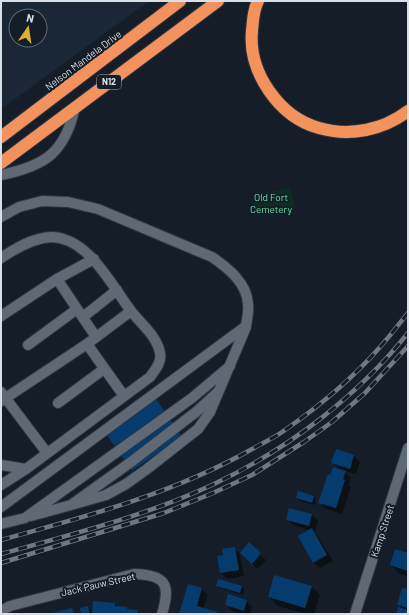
<svg xmlns="http://www.w3.org/2000/svg" width="409" height="615" font-family="Barlow,sans-serif">
	<rect width="100%" height="100%" fill="#151e28"/>
	<path fill="#1a2736" fill-rule="evenodd" d="M1 1H149L1 109ZM16 16H40V40H16Z"/>
	<path fill="#09301f" d="M290 188 295 208 258 216 253 196Z"/>
	<path fill="#0007" d="M107 434 184 440 135 473Z
		M337 451 354 456 360 462 356 474 344 471 351 478 349 485 351 487 342 514 325 508 319 502 330 476 340 470 333 463Z
		M314 497 316 500 315 505 300 501 297 498Z
		M290 509 312 515 318 521 315 532 333 561 320 568 314 563 299 536 310 530 293 525 287 519Z
		M249 544 266 560 258 569 247 559Z
		M234 548 240 554 244 576 227 579 221 573 224 556Z
		M408 554V576L400 574 391 565Z
		M189 585 202 589 208 595 203 609 217 614H180Z
		M217 585 241 587 244 589 243 595 220 588Z
		M311 586 320 595 314 614H307L278 606 269 597Z
		M408 590V614H397L403 609 398 604Z
		M246 601 252 607 250 614H242L232 611 226 605Z
		M115 604 118 607 137 611 141 614H82L88 607 93 613Z"/>
	<path fill="#053c6d" d="M156 399 182 437 132 471 106 434Z
		M336 449 354 455 350 469 331 463Z
		M333 467 346 471 343 479 345 480 336 508 318 503 328 474 330 475Z
		M298 491 314 496 312 503 296 498Z
		M289 508 312 514 309 526 286 520Z
		M312 528 327 555 313 563 298 536Z
		M249 542 261 553 252 564 240 553Z
		M235 547 239 570 220 573 217 556 223 555 222 549Z
		M395 549 408 553V571L390 565Z
		M274 575 312 586 305 608 268 597Z
		M218 579 242 586 240 593 216 586Z
		M188 584 202 588 197 606 217 612V614H179Z
		M402 588 408 589V608L397 605Z
		M228 594 247 600 244 611 225 605Z
		M93 601 115 603V606L127 607V609L138 610V614H92Z
		M88 606 90 614H81L80 608Z
		M398 607 408 610V614H396Z
		M72 608 74 614H52V613Z"/>
	<g fill="none" stroke-linecap="round" stroke-linejoin="round">
		<defs>
			<path id="minor" d="M1 175C45 166 65 153 75 107
				M1 217 19 207 42 201 68 202 98 209 212 257C228 268 247 283 248 304 249 311 247 319 246 326L1 507
				M1 258C16 248 33 238 51 237 88 237 112 286 131 311 141 324 157 336 160 353 162 362 155 370 150 377L26 469 1 485
				M57 279 96 337
				M1 316 57 279 94 259
				M83 317 117 290
				M87 344 124 396
				M28 345 77 309
				M1 392 47 453
				M1 401 87 344 131 311
				M58 403 104 369
				M1 465 26 469
				M71 505 106 495 126 484 147 469 198 429 210 412 246 327
				M31 516 71 505 131 462 196 412 217 393
				M1 524 25 518 192 398 230 366
				M1 611 10 606 134 574C166 575 171 584 162 614
				M355 614 408 448"/>
			<path id="highway" d="M258 1C253 10 253 21 252 31 248 72 279 117 319 128 350 137 383 130 408 111
				M1 137 180 1
				M1 163 218 1"/>
		</defs>
		<use href="#minor" stroke="#32373f" stroke-width="12"/>
		<use href="#highway" stroke="#32373f" stroke-width="14"/>
		<use href="#minor" stroke="#5f6975" stroke-width="10"/>
		<use href="#highway" stroke="#f4925d" stroke-width="12"/>
		<defs>
			<path id="rail" d="M1 540C88 516 175 493 254 448 264 442 276 437 285 430 318 407 355 376 381 346 390 336 399 324 408 313
				M1 554C73 534 146 516 214 484 288 449 357 397 408 333
				M1 563 164 513 213 493 252 475 304 442 332 422 365 393 408 346"/>
		</defs>
		<use href="#rail" stroke="#6f777f" stroke-width="4.5"/>
		<use href="#rail" stroke="#151e28" stroke-width="3" stroke-dasharray="9" stroke-linecap="butt"/>
	</g>
	<g text-anchor="middle" stroke-width="4" stroke-linejoin="round" paint-order="stroke">
		<rect fill="#151e28" stroke="#9ea5ad" stroke-width="1" x="97" y="75" width="24" height="14" rx="3"/>
		<g font-size="9" font-weight="bold" fill="#d9dfe6">
			<text x="109" y="85">N12</text>
		</g>
		<g font-size="10" fill="#d9dfe6" stroke="#151e28">
			<text transform="translate(83 60) rotate(-37)" y="4">Nelson Mandela Drive</text>
			<text transform="translate(382 531) rotate(-72)" y="4">Kamp Street</text>
			<text transform="translate(98 584) rotate(-13)" y="4">Jack Pauw Street</text>
		</g>
		<g font-size="10" fill="#6ddca5" stroke="#151e28">
			<text x="271" y="201">Old Fort<tspan x="271" dy="12">Cemetery</tspan></text>
		</g>
	</g>
	<rect width="409" height="615" fill="none" stroke="#d9dfe6" stroke-width="4"/>
	<g transform="translate(28 28) rotate(13)"><circle r="19" fill="#151e28" stroke="#636b74"/>
	<path d="M0-3L7 15L0 10L-7 15Z" fill="#deb133"/>
	<text y="-6" font-size="11" font-weight="bold" text-anchor="middle" fill="#d9dfe6">N</text>
	</g>
</svg>
